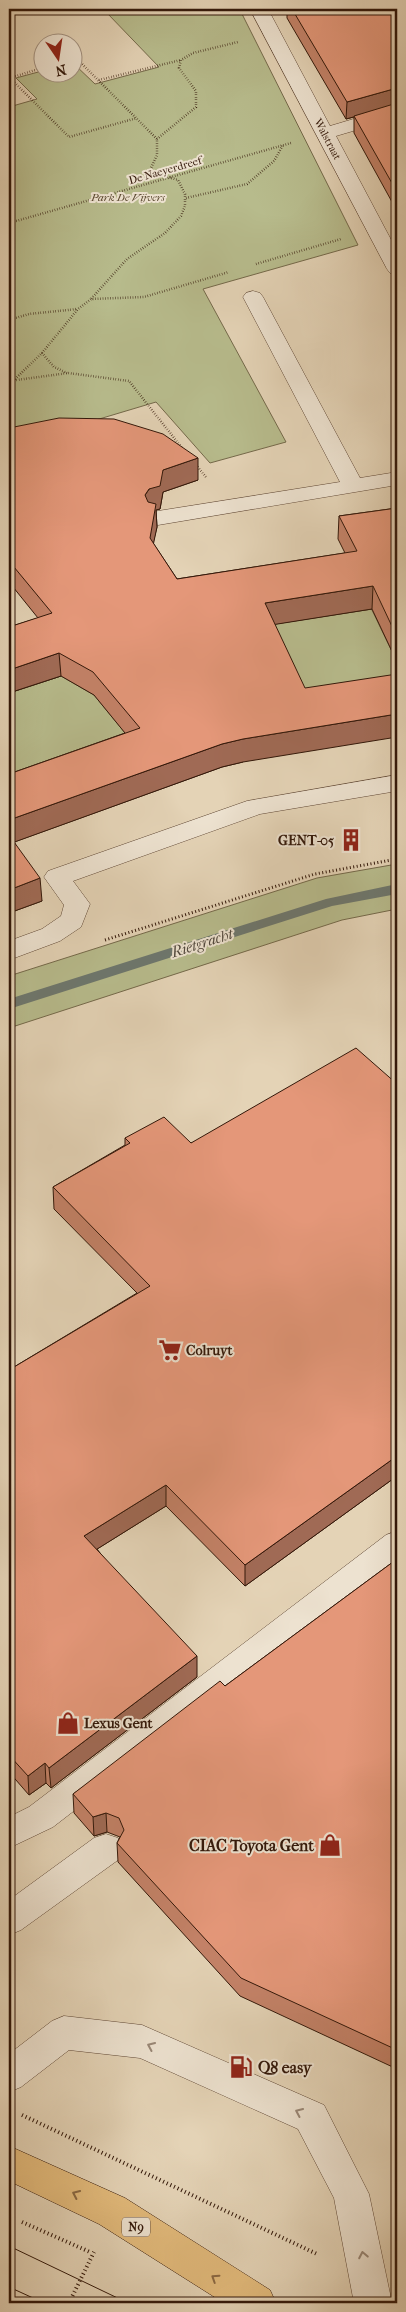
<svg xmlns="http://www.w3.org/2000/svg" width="406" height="2312" font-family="'IM FELL French Canon',serif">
	<rect width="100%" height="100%" fill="#e4d3b6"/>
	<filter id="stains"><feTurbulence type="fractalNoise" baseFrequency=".004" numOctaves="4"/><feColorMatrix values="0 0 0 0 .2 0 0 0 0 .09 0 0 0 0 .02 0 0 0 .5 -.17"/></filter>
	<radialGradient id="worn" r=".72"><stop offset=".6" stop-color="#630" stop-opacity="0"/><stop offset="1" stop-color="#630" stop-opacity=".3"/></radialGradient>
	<path fill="#b7bb8c" stroke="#74694a" d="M108 9 240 10 358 245 203 289 286 442 210 463 156 402 9 446V107L37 99 16 78 42 71 72 72 73 63 95 84 159 67 107 13Z
		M370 606 397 662V699L281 715 261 626Z
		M61 676 94 695 140 751 9 800V693Z
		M397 864V909L342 920 9 1028V976L317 878Z"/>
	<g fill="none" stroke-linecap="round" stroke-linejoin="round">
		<path fill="#6d776e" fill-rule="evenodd" d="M397 884V894L332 906 9 1009V999L326 899Z"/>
		<defs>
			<path id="minor" d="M250 9H268L330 126 397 106V118L336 136 397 251V275L390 273 387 269Z
				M253 291 260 293 263 297 360 478 397 472V485L158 525 150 523 147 518 150 513 158 511 340 482 243 297 246 293Z
				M397 775V791L260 814 73 881 90 904 81 927 60 941 9 960V941L42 929 61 916 64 905 44 877 48 871 247 801Z
				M397 1531V1561L53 1827 9 1848V1817L29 1807 386 1535Z
				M106 1834 118 1838 123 1849 118 1860 21 1930 9 1935V1900L94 1838Z
				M64 2016 142 2025 324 2105 369 2194 392 2303H354L334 2198 298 2129 140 2058 69 2050 21 2087 9 2092V2054L52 2021Z"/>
			<path id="major" d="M9 2146 125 2198 270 2290 276 2303H224L99 2224 9 2181Z"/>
		</defs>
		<use href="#minor" stroke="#5e4634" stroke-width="1"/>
		<use href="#major" stroke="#321709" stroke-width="1"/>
		<path stroke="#321709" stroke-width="2.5" stroke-dasharray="0.5 2" stroke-linecap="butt" d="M72 60 77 59 157 139V155L151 168 154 173 178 180 185 194V206L181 216 165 233 127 259 91 299
			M42 68 10 78 69 137 137 118
			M99 80 181 60
			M157 139 196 107V91L179 68 181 60 193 53 238 42
			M186 198 247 184 274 161 283 145
			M9 223 291 143
			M256 264 341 239
			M9 320 29 314 77 309
			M42 353 54 367 67 373
			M15 379 42 353 78 309 91 299 144 297 229 272
			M9 381 68 373 129 381 182 448
			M196 465 206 477"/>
		<path stroke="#321709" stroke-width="3" stroke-dasharray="1 2.5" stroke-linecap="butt" d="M105 940 315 874 397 859"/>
		<path stroke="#321709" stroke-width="4" stroke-dasharray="1 3" stroke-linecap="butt" d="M22 2115 317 2254
			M22 2222 90 2252
			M69 2303 94 2252"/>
		<use href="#minor" fill="#ede2d0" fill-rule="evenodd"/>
		<use href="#major" fill="#e2ba7b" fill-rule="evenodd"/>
		<path stroke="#321709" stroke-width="1" d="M9 2246 128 2303
			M9 2287 44 2303"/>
	</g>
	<path fill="#c48268" stroke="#321709" d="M287 9H397V211L354 133V117L346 119 287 18Z
		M9 428 198 480 163 492 160 509 156 510 157 527 153 543 177 579 345 553 338 539 339 516 397 508V662L372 609 275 624 243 762 222 767 14 842 42 901 9 913V774L125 733 94 695 61 676 9 693V627L38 618 9 582Z
		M397 1084V1476L245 1586 166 1506 97 1549 197 1677 51 1788 46 1783 29 1795 9 1772V1370L137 1293 54 1209 53 1187 125 1145V1138L191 1143Z
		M397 1559V2069L240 1996 118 1862 117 1843 120 1837 107 1832 94 1836 74 1813 73 1794 225 1686Z"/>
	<path fill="#a06a55" stroke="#321709" d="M397 88V105L346 119 347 102Z
		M198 458V480L163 492 160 509 156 510 157 527 150 560 145 495 163 470Z
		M373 586 372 609 265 626V603Z
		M59 653 61 676 9 693V670Z
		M397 714V737L243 762 222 767 9 844V820L222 744 243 739Z
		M40 878 42 901 9 913V890Z
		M397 1456V1476L245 1586V1565Z
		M166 1485V1506L86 1556 84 1536Z
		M197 1656V1677L51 1788 49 1768Z
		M45 1763 46 1783 29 1795 28 1776Z
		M106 1813 107 1832 94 1836 93 1817Z"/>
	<path fill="#e49779" stroke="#321709" d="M292 9H397V88L347 102Z
		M397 103V192L354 116Z
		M59 418 114 419 163 434 198 458 163 470 160 486 149 489 145 495 148 502 156 504 150 538 177 579 357 551 339 516 397 508V637L373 586 265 603 305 688 397 674V714L243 739 222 744 9 820V774L140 728 93 672 59 653 9 670V627L52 613 9 561V428Z
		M9 835 40 878 9 890Z
		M356 1048 397 1084V1456L245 1565 166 1485 84 1536 197 1656 49 1768 45 1763 28 1776 9 1755V1370L150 1286 53 1187 130 1143 125 1138 164 1117 191 1143Z
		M397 1559V2050L241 1978 117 1843 124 1830 119 1818 106 1813 93 1817 73 1794 220 1681 225 1686Z"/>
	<defs><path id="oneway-chevron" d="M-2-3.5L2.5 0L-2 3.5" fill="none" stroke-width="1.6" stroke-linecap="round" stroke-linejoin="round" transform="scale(1.25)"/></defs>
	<g stroke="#998776">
		<use href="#oneway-chevron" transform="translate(151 2046) rotate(-156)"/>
		<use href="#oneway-chevron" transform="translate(299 2112) rotate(-156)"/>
		<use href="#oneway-chevron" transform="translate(363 2255) rotate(-101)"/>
	</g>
	<g stroke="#8a6842">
		<use href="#oneway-chevron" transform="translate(76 2194) rotate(-155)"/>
		<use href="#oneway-chevron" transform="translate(215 2278) rotate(-147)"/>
	</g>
	<defs>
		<symbol id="building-bare" viewBox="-9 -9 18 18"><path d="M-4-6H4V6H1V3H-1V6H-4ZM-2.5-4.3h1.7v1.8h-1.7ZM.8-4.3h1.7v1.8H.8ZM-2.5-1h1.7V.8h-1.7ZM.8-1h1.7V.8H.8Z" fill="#8f2418" stroke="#ede2d0" stroke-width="2.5" paint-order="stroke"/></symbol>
		<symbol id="supermarket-bare" viewBox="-9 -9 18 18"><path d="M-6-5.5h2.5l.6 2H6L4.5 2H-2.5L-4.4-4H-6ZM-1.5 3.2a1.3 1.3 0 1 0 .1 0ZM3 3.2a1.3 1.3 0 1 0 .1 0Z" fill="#8f2418" stroke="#ede2d0" stroke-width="2.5" paint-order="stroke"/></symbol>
		<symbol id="shop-bare" viewBox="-9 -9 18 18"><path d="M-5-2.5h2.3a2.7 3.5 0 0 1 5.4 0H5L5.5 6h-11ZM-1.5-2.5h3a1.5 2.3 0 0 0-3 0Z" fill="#8f2418" stroke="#ede2d0" stroke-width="2.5" paint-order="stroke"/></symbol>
		<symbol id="fuel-bare" viewBox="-9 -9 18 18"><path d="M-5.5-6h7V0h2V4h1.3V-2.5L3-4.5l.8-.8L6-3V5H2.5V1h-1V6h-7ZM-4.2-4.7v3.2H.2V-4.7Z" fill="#8f2418" stroke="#ede2d0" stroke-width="2.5" paint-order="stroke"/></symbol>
	</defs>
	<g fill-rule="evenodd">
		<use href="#building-bare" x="335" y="824" width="32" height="32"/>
		<use href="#supermarket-bare" x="154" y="1334" width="32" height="32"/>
		<use href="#shop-bare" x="52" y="1707" width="32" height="32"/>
		<use href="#shop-bare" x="314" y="1829" width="32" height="32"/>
		<use href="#fuel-bare" x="225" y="2051" width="32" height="32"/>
	</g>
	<g text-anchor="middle" stroke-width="4" stroke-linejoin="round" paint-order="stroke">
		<g font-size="11" fill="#321709" stroke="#ede2d0">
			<text transform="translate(328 139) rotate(62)" y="4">Walstraat</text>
			<text transform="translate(165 170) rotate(-16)" y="4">De Naeyerdreef</text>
		</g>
		<g font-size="11" font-style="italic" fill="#5a4830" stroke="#ede2d0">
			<text x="128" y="201">Park De Vijvers</text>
		</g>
		<rect fill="#ede2d0" stroke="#6a5445" stroke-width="1" x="122" y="2217.5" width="28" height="19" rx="4"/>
		<g font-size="12" font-weight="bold" fill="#321709">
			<text x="136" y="2231">N9</text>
		</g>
		<g font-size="14" font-weight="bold" fill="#321709" stroke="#ede2d0" text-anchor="start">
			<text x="334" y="845" text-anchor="end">GENT-05</text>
			<text x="186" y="1355">Colruyt</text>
			<text x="84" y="1728">Lexus Gent</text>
		</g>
		<g font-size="15" font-style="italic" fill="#50473c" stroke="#ede2d0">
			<text transform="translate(202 943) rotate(-18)" y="5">Rietgracht</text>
		</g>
		<g font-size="16" font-weight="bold" fill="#321709" stroke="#ede2d0" text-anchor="end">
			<text x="314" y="1851">CIAC Toyota Gent</text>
			<text x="258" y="2073" text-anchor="start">Q8 easy</text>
		</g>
	</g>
	<rect width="406" height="2312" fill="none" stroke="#e4d3b6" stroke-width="30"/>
	<rect x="10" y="10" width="386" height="2292" fill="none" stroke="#321709" stroke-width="2.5"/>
	<rect x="15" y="15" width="376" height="2282" fill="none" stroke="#321709"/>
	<g transform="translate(58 58) rotate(167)"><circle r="24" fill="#ede2d0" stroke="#a29180"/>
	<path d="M0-4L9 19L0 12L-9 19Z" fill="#8f2418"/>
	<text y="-8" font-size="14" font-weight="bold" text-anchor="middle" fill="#321709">N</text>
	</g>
	<rect width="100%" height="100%" filter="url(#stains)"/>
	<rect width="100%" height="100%" fill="url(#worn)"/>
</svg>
